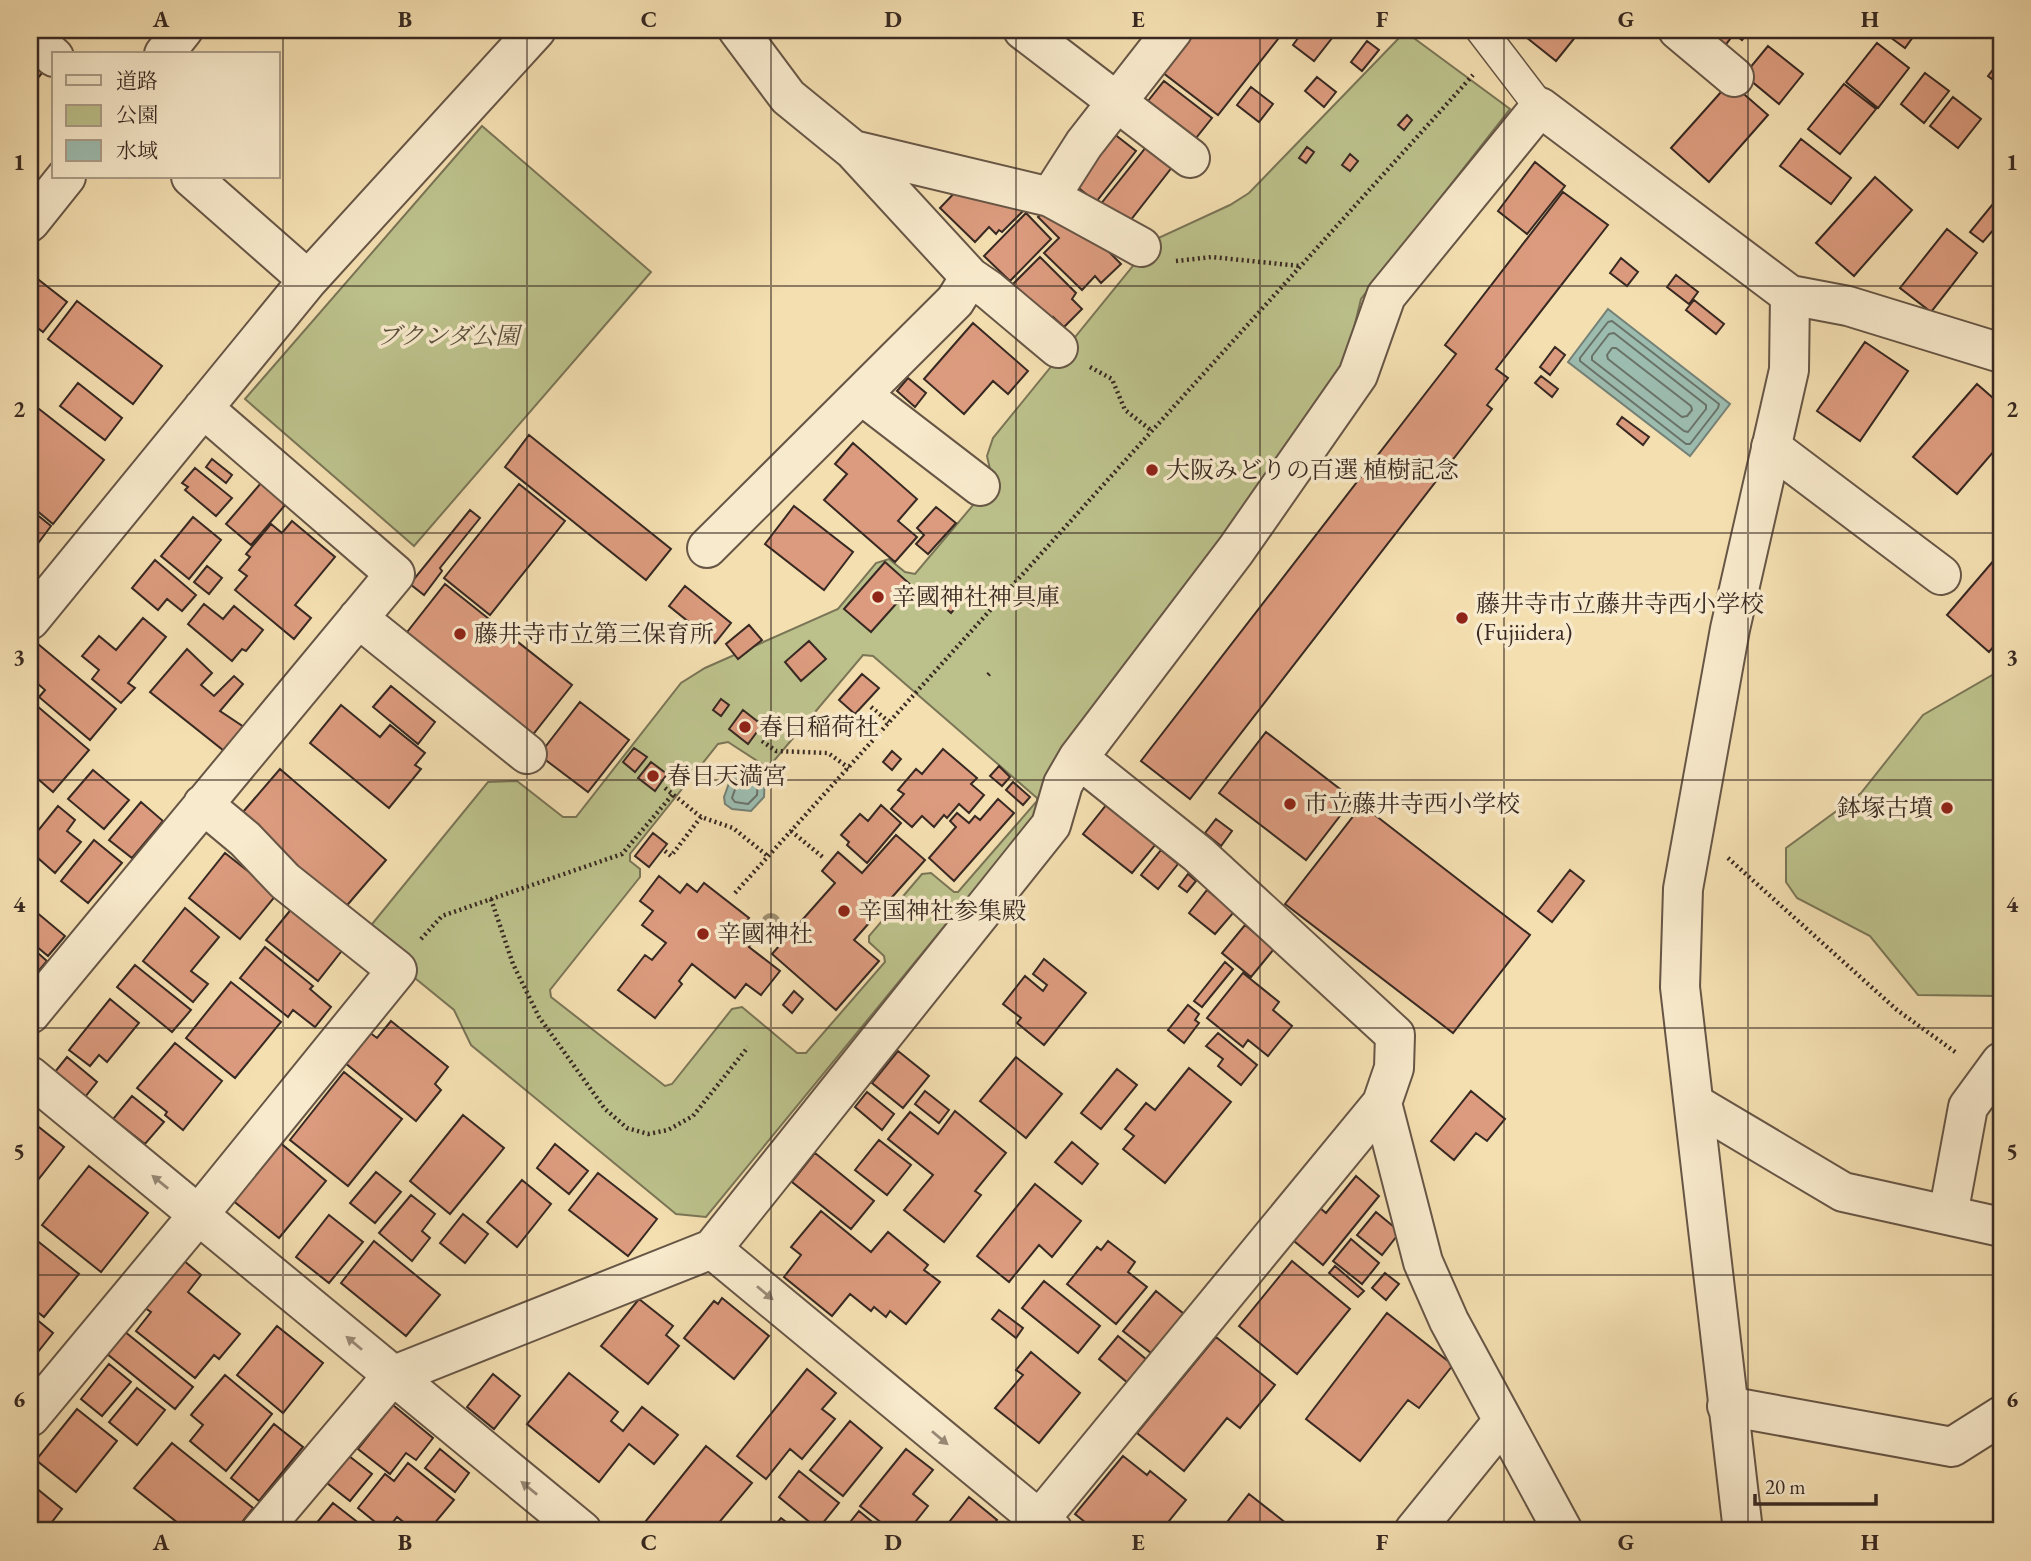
<svg xmlns="http://www.w3.org/2000/svg" width="2031" height="1561" font-family="'EB Garamond','Noto Serif JP',serif">
	<rect width="100%" height="100%" fill="#f4dfb1"/>
	<filter id="stains"><feTurbulence type="fractalNoise" baseFrequency=".00286" numOctaves="4"/><feColorMatrix values="0 0 0 0 .2 0 0 0 0 .09 0 0 0 0 .02 0 0 0 .5 -.17"/></filter>
	<radialGradient id="worn" r=".72"><stop offset=".6" stop-color="#630" stop-opacity="0"/><stop offset="1" stop-color="#630" stop-opacity=".3"/></radialGradient>
	<path fill="#bcc18b" stroke="#7a7556" stroke-width="2" fill-rule="evenodd" d="M1411 36 1510 109 1361 299 1346 361 1236 519 1054 761 1042 807 706 1217 676 1214 471 1045 454 1010 373 944 368 929 488 782 517 781 563 817H576L681 683 705 668 838 609 876 563 889 559 905 572 915 574 990 485 992 478 987 456 993 438 1154 240 1230 205 1249 193 1399 38ZM863 655 873 656 1037 798V801L958 892H954L931 873 922 874 869 936V942L884 956 885 962 806 1053H797L742 1007 732 1009 672 1084 665 1086 551 997 550 990 640 877V869L630 861V854L718 744 728 742 765 766 773 762Z
		M482 126 651 272 414 546 245 399Z
		M2001 670V994L2000 996 1918 995 1870 936 1797 898 1786 882V848L1861 793 1923 715Z"/>
	<path fill="#9cbcaf" stroke="#748177" stroke-width="2" d="M1608 309 1730 404 1690 456 1568 362Z
		M750 765 765 774 764 797 751 811 732 809 725 804 724 797 733 772Z"/>
	<g fill="none" stroke-linecap="round" stroke-linejoin="round">
		<path stroke="#6a7268" stroke-width="2" d="M1612 321 1719 404 1718 408 1690 444H1686L1580 361V358L1608 322Z
			M1614 333 1706 405V409L1688 432 1684 431 1592 360V356L1609 334Z
			M1612 348H1616L1691 406 1692 410 1687 416 1682 417 1608 359 1607 355Z
			M749 772 758 778 757 795 748 804 735 802 732 798 739 778Z"/>
	</g>
	<path fill="#dc9b7e" stroke="#382922" stroke-width="2" d="M1189 30H1276L1282 34 1218 115 1158 69Z
		M1304 30H1332L1336 33 1314 61 1293 45Z
		M1517 30H1581L1556 61Z
		M1691 30H1750L1742 40 1734 34 1720 52Z
		M1885 30H1918L1905 48 1883 32Z
		M1367 41 1379 50 1362 71 1351 62Z
		M1877 43 1909 68 1878 108 1846 82Z
		M1768 46 1803 74 1779 104 1744 75Z
		M2001 59V86L1988 76Z
		M30 61 43 72 30 87Z
		M1925 73 1949 91 1924 123 1901 104Z
		M1317 77 1336 92 1324 107 1305 91Z
		M1164 81 1212 118 1192 143 1144 106Z
		M1730 82 1768 115 1709 182 1671 148Z
		M1844 84 1876 109 1840 154 1808 129Z
		M1251 87 1273 104 1259 122 1237 105Z
		M1953 97 1981 119 1958 148 1930 126Z
		M1407 115 1412 120 1404 130 1398 125Z
		M1109 130 1136 151 1096 202 1070 181Z
		M1801 139 1851 178 1831 204 1780 166Z
		M1147 146 1173 166 1126 226 1100 205Z
		M1307 147 1314 152 1306 163 1299 158Z
		M1350 154 1358 161 1350 171 1342 165Z
		M1535 162 1565 186 1527 234 1498 211Z
		M1875 177 1912 210 1854 276 1816 243Z
		M962 185 1024 210 1002 232 999 230 996 234 989 227 975 242 940 208Z
		M1563 192 1608 225 1496 369 1508 378 1487 405 1492 409 1190 799 1141 761 1456 354 1445 345Z
		M2001 194V221L1983 242 1970 232Z
		M1046 209 1068 229 1077 220 1121 264 1101 283 1095 276 1082 290 1044 253 1059 238 1038 217Z
		M1026 213 1051 239 1010 281 984 256Z
		M1947 229 1977 253 1931 312 1900 288Z
		M1040 257 1076 293 1072 299 1082 309 1064 327 1053 317 1048 322 1011 286Z
		M1621 258 1638 272 1627 286 1610 273Z
		M30 273 67 302 43 332 30 322Z
		M1676 275 1698 292 1689 304 1667 287Z
		M1694 300 1724 324 1716 334 1686 310Z
		M77 301 162 366 133 404 48 339Z
		M973 323 1028 371 1008 394 993 381 964 414 924 379Z
		M1865 342 1908 371 1860 441 1817 411Z
		M1555 347 1565 355 1550 375 1540 367Z
		M1541 376 1558 389 1552 397 1535 383Z
		M908 378 926 393 915 407 897 391Z
		M78 383 122 418 105 440 60 406Z
		M1977 384 2001 405V443L1957 494 1913 457Z
		M34 405 104 460 53 524 30 505V410Z
		M1622 417 1649 437 1643 445 1617 424Z
		M529 435 671 549 646 580 505 467Z
		M853 443 917 499 898 521 917 537 895 562 824 500 847 474 835 464Z
		M212 459 232 475 226 483 206 467Z
		M195 468 232 498 216 516 185 490 188 487 182 483Z
		M261 483 286 504 251 545 226 524Z
		M519 484 565 521 490 615 444 578Z
		M794 506 853 552 824 590 765 544Z
		M936 507 956 523 928 554 916 544 924 535 917 528Z
		M30 509 51 526 30 554Z
		M470 510 480 518 440 568 442 571 424 595 410 584Z
		M193 517 221 540 189 579 161 556Z
		M292 521 335 557 295 605 311 618 294 639 235 590 247 576 239 570 250 557 246 554 271 524 282 533Z
		M2001 552V638L1989 652 1947 615Z
		M155 560 196 595 182 611 167 599 158 610 132 588Z
		M885 562 912 586 871 632 844 609Z
		M207 566 222 578 209 594 194 582Z
		M445 584 572 685 531 737 404 636Z
		M685 586 731 623 715 643 669 606Z
		M954 594 962 600 951 613 943 606Z
		M204 604 223 619 234 606 263 630 246 651 242 649 232 661 188 624Z
		M143 618 166 637 128 683 135 688 121 703 92 679 99 670 82 656 99 636 116 650Z
		M749 625 762 640 738 659 726 644Z
		M809 641 826 659 801 681 785 662Z
		M38 644 116 709 90 740 39 697 45 690 30 677V653Z
		M187 649 212 673 201 685 214 696 234 676 243 684 220 711 253 733 233 758 150 692Z
		M862 674 879 688 855 714 839 700Z
		M391 686 435 722 418 744 373 707Z
		M721 699 729 705 721 716 713 710Z
		M30 700 89 750 53 792 30 772V761L35 755 30 751Z
		M580 702 629 740 588 792 539 755Z
		M341 705 380 737 390 725 425 753 415 765 421 769 389 808 310 743Z
		M743 710 762 725 748 744 729 729Z
		M1266 732 1353 799 1306 860 1219 793Z
		M634 748 647 757 635 772 623 762Z
		M943 749 977 778 971 784 984 795 969 813 959 804 947 818 944 815 934 827 922 816 912 827 891 809 904 794 898 790 916 769 922 774Z
		M892 751 901 759 892 770 883 762Z
		M651 762 667 774 655 791 638 778Z
		M999 766 1010 777 1002 786 990 776Z
		M280 769 386 860 343 910 237 819Z
		M93 770 129 800 104 829 68 799Z
		M1013 782 1030 797 1023 805 1006 790Z
		M998 799 1014 813 954 881 929 858 956 827 950 821 957 813 969 823 975 816 980 820Z
		M141 802 163 821 132 858 109 840Z
		M1107 804 1156 844 1132 873 1083 834Z
		M881 805 901 823 867 863 847 845 849 842 841 835 860 814 868 821Z
		M1362 805 1530 935 1453 1033 1285 904Z
		M58 806 75 820 67 831 81 842 55 873 30 851 37 842 32 838Z
		M1216 819 1232 831 1221 846 1205 833Z
		M653 833 667 844 649 867 635 856Z
		M896 835 925 860 854 940 879 961 836 1010 772 954 835 883 822 871 838 852 862 873Z
		M94 840 122 863 88 903 61 881Z
		M1161 850 1178 864 1158 889 1141 875Z
		M225 853 277 894 240 939 189 898Z
		M1570 870 1584 881 1552 922 1538 911Z
		M1188 874 1196 881 1187 892 1179 886Z
		M659 876 680 893 687 884 697 892 704 883 749 918 742 927 756 938 749 947 780 971 761 995 746 984 735 998 692 964 679 981 682 984 655 1018 618 990 645 955 652 960 666 943 642 925 653 911 640 901Z
		M1207 890 1234 912 1215 934 1189 913Z
		M293 907 344 948 318 981 266 940Z
		M185 908 219 937 191 971 208 984 193 1002 143 961Z
		M35 911 65 936 48 956 30 941V918Z
		M1245 925 1274 949 1251 977 1222 953Z
		M30 946 47 961 35 975 30 970Z
		M265 947 313 986 310 989 331 1007 315 1027 293 1010 288 1017 240 978Z
		M1044 959 1086 993 1044 1045 1017 1023 1021 1018 1003 1004 1025 976 1043 991 1047 985 1033 974Z
		M1225 962 1233 969 1202 1007 1194 1001Z
		M135 965 191 1010 172 1032 117 987Z
		M1243 973 1279 1002 1273 1010 1292 1026 1268 1056 1248 1040 1243 1047 1207 1018Z
		M231 982 281 1022 235 1078 186 1038Z
		M794 991 803 999 792 1013 783 1005Z
		M110 999 139 1023 107 1062 99 1055 90 1066 69 1050Z
		M1188 1005 1199 1014 1195 1020 1199 1023 1184 1043 1168 1030Z
		M391 1021 448 1067 435 1084 441 1090 416 1121 344 1062 369 1032 377 1038Z
		M1218 1033 1257 1065 1241 1085 1218 1066 1223 1059 1206 1046Z
		M175 1043 222 1081 183 1130 165 1115 167 1112 137 1088Z
		M898 1051 929 1076 903 1108 872 1083Z
		M67 1057 97 1082 81 1102 50 1078Z
		M1016 1057 1062 1094 1026 1138 980 1101Z
		M1189 1068 1231 1102 1165 1183 1123 1149 1134 1136 1125 1129 1146 1103 1155 1110Z
		M1117 1069 1137 1085 1101 1129 1081 1113Z
		M344 1072 402 1119 348 1186 290 1140Z
		M925 1091 949 1110 939 1123 915 1104Z
		M1471 1091 1505 1119 1487 1141 1476 1133 1454 1160 1431 1141Z
		M867 1092 894 1114 882 1130 855 1107Z
		M132 1096 164 1122 145 1144 113 1119Z
		M955 1111 1006 1153 975 1191 981 1195 944 1242 904 1210 933 1175 888 1139 910 1112 938 1134Z
		M463 1115 504 1148 450 1214 410 1181Z
		M30 1120 64 1147 30 1190Z
		M879 1140 911 1165 887 1195 855 1170Z
		M278 1141 326 1181 279 1238 231 1199Z
		M1072 1142 1098 1164 1082 1184 1055 1162Z
		M555 1144 588 1171 569 1194 537 1168Z
		M815 1153 874 1201 851 1229 792 1182Z
		M89 1166 148 1213 101 1272 42 1225Z
		M376 1172 401 1192 375 1223 350 1203Z
		M598 1173 657 1219 628 1256 569 1210Z
		M1356 1176 1379 1196 1323 1265 1294 1241 1320 1208 1326 1213Z
		M522 1180 551 1204 517 1247 487 1222Z
		M1035 1184 1081 1221 1052 1257 1039 1245 1009 1282 977 1256Z
		M411 1195 435 1214 422 1231 430 1238 412 1261 379 1233Z
		M821 1211 871 1252 888 1232 928 1265 924 1270 940 1282 906 1324 890 1311 886 1317 874 1307 871 1311 850 1294 832 1316 784 1277 801 1255 791 1247Z
		M1376 1212 1400 1232 1382 1255 1357 1235Z
		M463 1214 488 1234 465 1263 440 1243Z
		M329 1215 363 1242 329 1283 296 1257Z
		M30 1235 79 1274 44 1317 30 1306Z
		M1351 1239 1379 1263 1362 1284 1333 1261Z
		M374 1241 440 1295 406 1336 341 1283Z
		M1108 1241 1135 1262 1128 1272 1147 1287 1116 1324 1067 1284 1097 1247 1101 1250Z
		M183 1260 201 1275 188 1292 240 1334 219 1359 214 1355 195 1378 136 1331 151 1312 145 1308Z
		M1292 1261 1350 1309 1297 1374 1239 1326Z
		M1335 1266 1364 1291 1358 1297 1329 1273Z
		M1385 1273 1399 1284 1386 1300 1372 1288Z
		M1044 1281 1100 1326 1078 1353 1022 1308Z
		M1156 1291 1184 1314 1151 1353 1123 1331Z
		M722 1298 769 1336 734 1379 684 1338 714 1301 718 1304Z
		M639 1299 673 1326 666 1335 679 1346 648 1384 601 1346Z
		M999 1310 1023 1328 1016 1338 992 1319Z
		M1387 1313 1453 1365 1419 1408 1408 1400 1360 1461 1306 1419Z
		M30 1314 53 1333 30 1362Z
		M277 1326 323 1363 283 1413 237 1375Z
		M124 1331 193 1387 175 1409 106 1353Z
		M1118 1336 1147 1360 1128 1383 1099 1359Z
		M1216 1337 1275 1385 1240 1428 1227 1418 1184 1471 1137 1433Z
		M1031 1352 1080 1393 1039 1443 995 1408 1023 1375 1016 1370Z
		M109 1364 131 1382 102 1416 81 1399Z
		M807 1369 836 1393 822 1409 835 1419 802 1459 790 1449 766 1479 737 1456Z
		M569 1373 618 1412 611 1421 623 1431 642 1407 678 1435 654 1464 629 1444 599 1482 527 1424Z
		M493 1374 520 1396 494 1429 467 1407Z
		M225 1375 272 1414 226 1471 190 1441 203 1425 191 1415Z
		M137 1388 165 1410 137 1445 109 1422Z
		M393 1405 433 1438 416 1460 406 1453 390 1474 358 1449Z
		M77 1409 117 1441 76 1492 36 1460Z
		M850 1421 882 1448 843 1496 810 1470Z
		M274 1424 303 1447 259 1501 231 1478Z
		M172 1443 253 1508 235 1531H188L134 1488Z
		M706 1446 752 1483 712 1531H656L645 1522Z
		M440 1449 469 1473 455 1492 425 1468Z
		M906 1449 933 1470 913 1494 928 1506 908 1531H892L860 1506Z
		M349 1456 372 1474 350 1501 327 1483Z
		M1123 1456 1147 1475 1150 1471 1186 1500 1161 1531H1155L1147 1524 1141 1531H1096L1075 1514Z
		M408 1463 454 1500 428 1531H415L397 1517 386 1531 358 1508 385 1474 394 1481Z
		M799 1471 839 1503 818 1529 779 1497Z
		M30 1483 62 1509 45 1531H30Z
		M1249 1494 1296 1531H1220Z
		M969 1497 997 1520 988 1531H942Z
		M333 1503 369 1531H310Z
		M859 1511 877 1526 873 1531H843Z
		M781 1518 798 1531H770Z"/>
	<g fill="none" stroke-linecap="round" stroke-linejoin="round">
		<defs>
			<path id="pedestrian" d="M1481 30 1540 107"/>
			<path id="minor" d="M738 30 788 97 853 150 970 277 989 290 1058 348
				M1023 30 1190 158
				M1678 30 1734 77
				M30 36 54 57
				M164 54 183 30
				M853 150 1050 197 1141 247
				M191 177 308 280
				M1050 197 1084 144 1173 30
				M30 222 66 177
				M863 396 980 486
				M1771 447 1941 575
				M707 548 955 301 970 277
				M358 618 527 754
				M30 620 308 280 536 30
				M30 1014 395 574 203 408
				M30 1076 582 1531
				M1382 1103 1423 1262 1449 1321 1563 1531
				M1695 1104 1843 1192 2001 1227
				M1948 1215 1968 1107 2001 1062
				M712 1249 1053 1531
				M1727 1406 1952 1447 2001 1416
				M30 1417 199 1214 397 970 285 881 245 839 203 804
				M261 1531 392 1376 712 1249 1051 825 1063 784 1078 758 1236 550 1358 375 1386 296 1540 107 1790 295 1848 306 2001 353
				M1030 1531 1382 1103 1394 1068 1395 1035 1198 854 1078 758
				M1414 1531 1503 1421"/>
			<path id="tertiary" d="M1743 1531 1680 987 1683 889 1730 629 1789 370 1790 295"/>
		</defs>
		<use href="#pedestrian" stroke="#675646" stroke-width="33"/>
		<use href="#minor" stroke="#675646" stroke-width="42"/>
		<use href="#tertiary" stroke="#675646" stroke-width="42"/>
		<path stroke="#382922" stroke-width="4.5" stroke-dasharray="2 3.5" stroke-linecap="butt" d="M1176 261 1212 257 1300 266
			M1090 367 1112 379 1125 410 1152 431
			M988 675 990 673
			M871 707 889 722
			M762 741 776 751 828 753 849 768
			M665 788 701 817 733 828 769 857
			M791 831 824 858
			M665 851 671 856 701 817
			M1728 858 1897 1010 1958 1054
			M735 893 1473 75
			M491 899 513 964 539 1017 605 1109 627 1128 648 1134 668 1130 693 1116 748 1047
			M421 939 442 916 622 854 673 794"/>
		<use href="#pedestrian" stroke="#f8eacc" stroke-width="30"/>
		<use href="#minor" stroke="#f8eacc" stroke-width="38"/>
		<use href="#tertiary" stroke="#f8eacc" stroke-width="38"/>
	</g>
	<circle fill="#9f9071" cx="771" cy="923" r="10"/>
	<defs><path id="oneway-solid" d="M-6-.8H1V-3.2L6.5 0L1 3.2V.8H-6Z" transform="scale(1.75)"/></defs>
	<g fill="#988a77">
		<use href="#oneway-solid" transform="translate(160 1182) rotate(-141)"/>
		<use href="#oneway-solid" transform="translate(765 1293) rotate(40)"/>
		<use href="#oneway-solid" transform="translate(354 1343) rotate(-140)"/>
		<use href="#oneway-solid" transform="translate(940 1438) rotate(40)"/>
		<use href="#oneway-solid" transform="translate(529 1488) rotate(-141)"/>
	</g>
	<path fill="none" stroke="#382922" stroke-width="2" stroke-opacity="0.55" d="M283 30V1531M527 30V1531M771 30V1531M1016 30V1531M1260 30V1531M1504 30V1531M1748 30V1531M30 286H2001M30 533H2001M30 780H2001M30 1028H2001M30 1275H2001"/>
	<g fill="#8f2418" stroke="#f8eacc" stroke-width="2.5">
		<circle cx="1152" cy="470" r="7"/>
		<circle cx="878" cy="597" r="7"/>
		<circle cx="1462" cy="618" r="7"/>
		<circle cx="460" cy="634" r="7"/>
		<circle cx="745" cy="727" r="7"/>
		<circle cx="653" cy="776" r="7"/>
		<circle cx="1290" cy="804" r="7"/>
		<circle cx="1947" cy="808" r="7"/>
		<circle cx="844" cy="911" r="7"/>
		<circle cx="703" cy="934" r="7"/>
	</g>
	<g text-anchor="middle" stroke-width="7" stroke-linejoin="round" paint-order="stroke">
		<g font-size="24" font-style="italic" fill="#594f3c" stroke="#f8eacc">
			<text x="448" y="344">ブクンダ公園</text>
		</g>
		<g font-size="24" fill="#382922" stroke="#f8eacc" text-anchor="start">
			<text x="1166" y="478">大阪みどりの百選 植樹記念</text>
			<text x="892" y="605">辛國神社神具庫</text>
			<text x="1476" y="612">藤井寺市立藤井寺西小学校<tspan x="1476" dy="28">(Fujiidera)</tspan></text>
			<text x="474" y="642">藤井寺市立第三保育所</text>
			<text x="759" y="735">春日稲荷社</text>
			<text x="667" y="784">春日天満宮</text>
			<text x="1304" y="812">市立藤井寺西小学校</text>
			<text x="1933" y="816" text-anchor="end">鉢塚古墳</text>
			<text x="858" y="919">辛国神社参集殿</text>
			<text x="717" y="942">辛國神社</text>
		</g>
	</g>
	<rect width="2031" height="1561" fill="none" stroke="#f4dfb1" stroke-width="77"/>
	<rect x="52" y="52" width="228" height="126" fill="#f8eacc" stroke="#ab9d88" stroke-width="2"/>
	<rect x="66" y="75" width="35" height="10" fill="#f8eacc" stroke="#ab9d88" stroke-width="2"/>
	<text x="116" y="88" font-size="21" fill="#382922">道路</text>
	<rect x="66" y="105" width="35" height="21" fill="#bcc18b" stroke="#ab9d88" stroke-width="2"/>
	<text x="116" y="122" font-size="21" fill="#382922">公園</text>
	<rect x="66" y="140" width="35" height="21" fill="#9cbcaf" stroke="#ab9d88" stroke-width="2"/>
	<text x="116" y="158" font-size="21" fill="#382922">水域</text>
	<path d="M1755 1494v10h121v-10" fill="none" stroke="#382922" stroke-width="3.5"/>
	<text x="1765" y="1494" font-size="21" fill="#382922" stroke="#f8eacc" stroke-width="5" paint-order="stroke">20 m</text>
	<rect x="38" y="38" width="1955" height="1484" fill="none" stroke="#382922" stroke-width="2.5"/>
	<g font-size="23" text-anchor="middle" font-weight="bold" fill="#382922">
		<text x="161" y="27">A</text>
		<text x="405" y="27">B</text>
		<text x="649" y="27">C</text>
		<text x="893" y="27">D</text>
		<text x="1138" y="27">E</text>
		<text x="1382" y="27">F</text>
		<text x="1626" y="27">G</text>
		<text x="1870" y="27">H</text>
		<text x="19" y="170">1</text>
		<text x="2012" y="170">1</text>
		<text x="19" y="417">2</text>
		<text x="2012" y="417">2</text>
		<text x="19" y="665">3</text>
		<text x="2012" y="665">3</text>
		<text x="19" y="912">4</text>
		<text x="2012" y="912">4</text>
		<text x="19" y="1159">5</text>
		<text x="2012" y="1159">5</text>
		<text x="19" y="1407">6</text>
		<text x="2012" y="1407">6</text>
		<text x="161" y="1550">A</text>
		<text x="405" y="1550">B</text>
		<text x="649" y="1550">C</text>
		<text x="893" y="1550">D</text>
		<text x="1138" y="1550">E</text>
		<text x="1382" y="1550">F</text>
		<text x="1626" y="1550">G</text>
		<text x="1870" y="1550">H</text>
	</g>
	<rect width="100%" height="100%" filter="url(#stains)"/>
	<rect width="100%" height="100%" fill="url(#worn)"/>
</svg>
